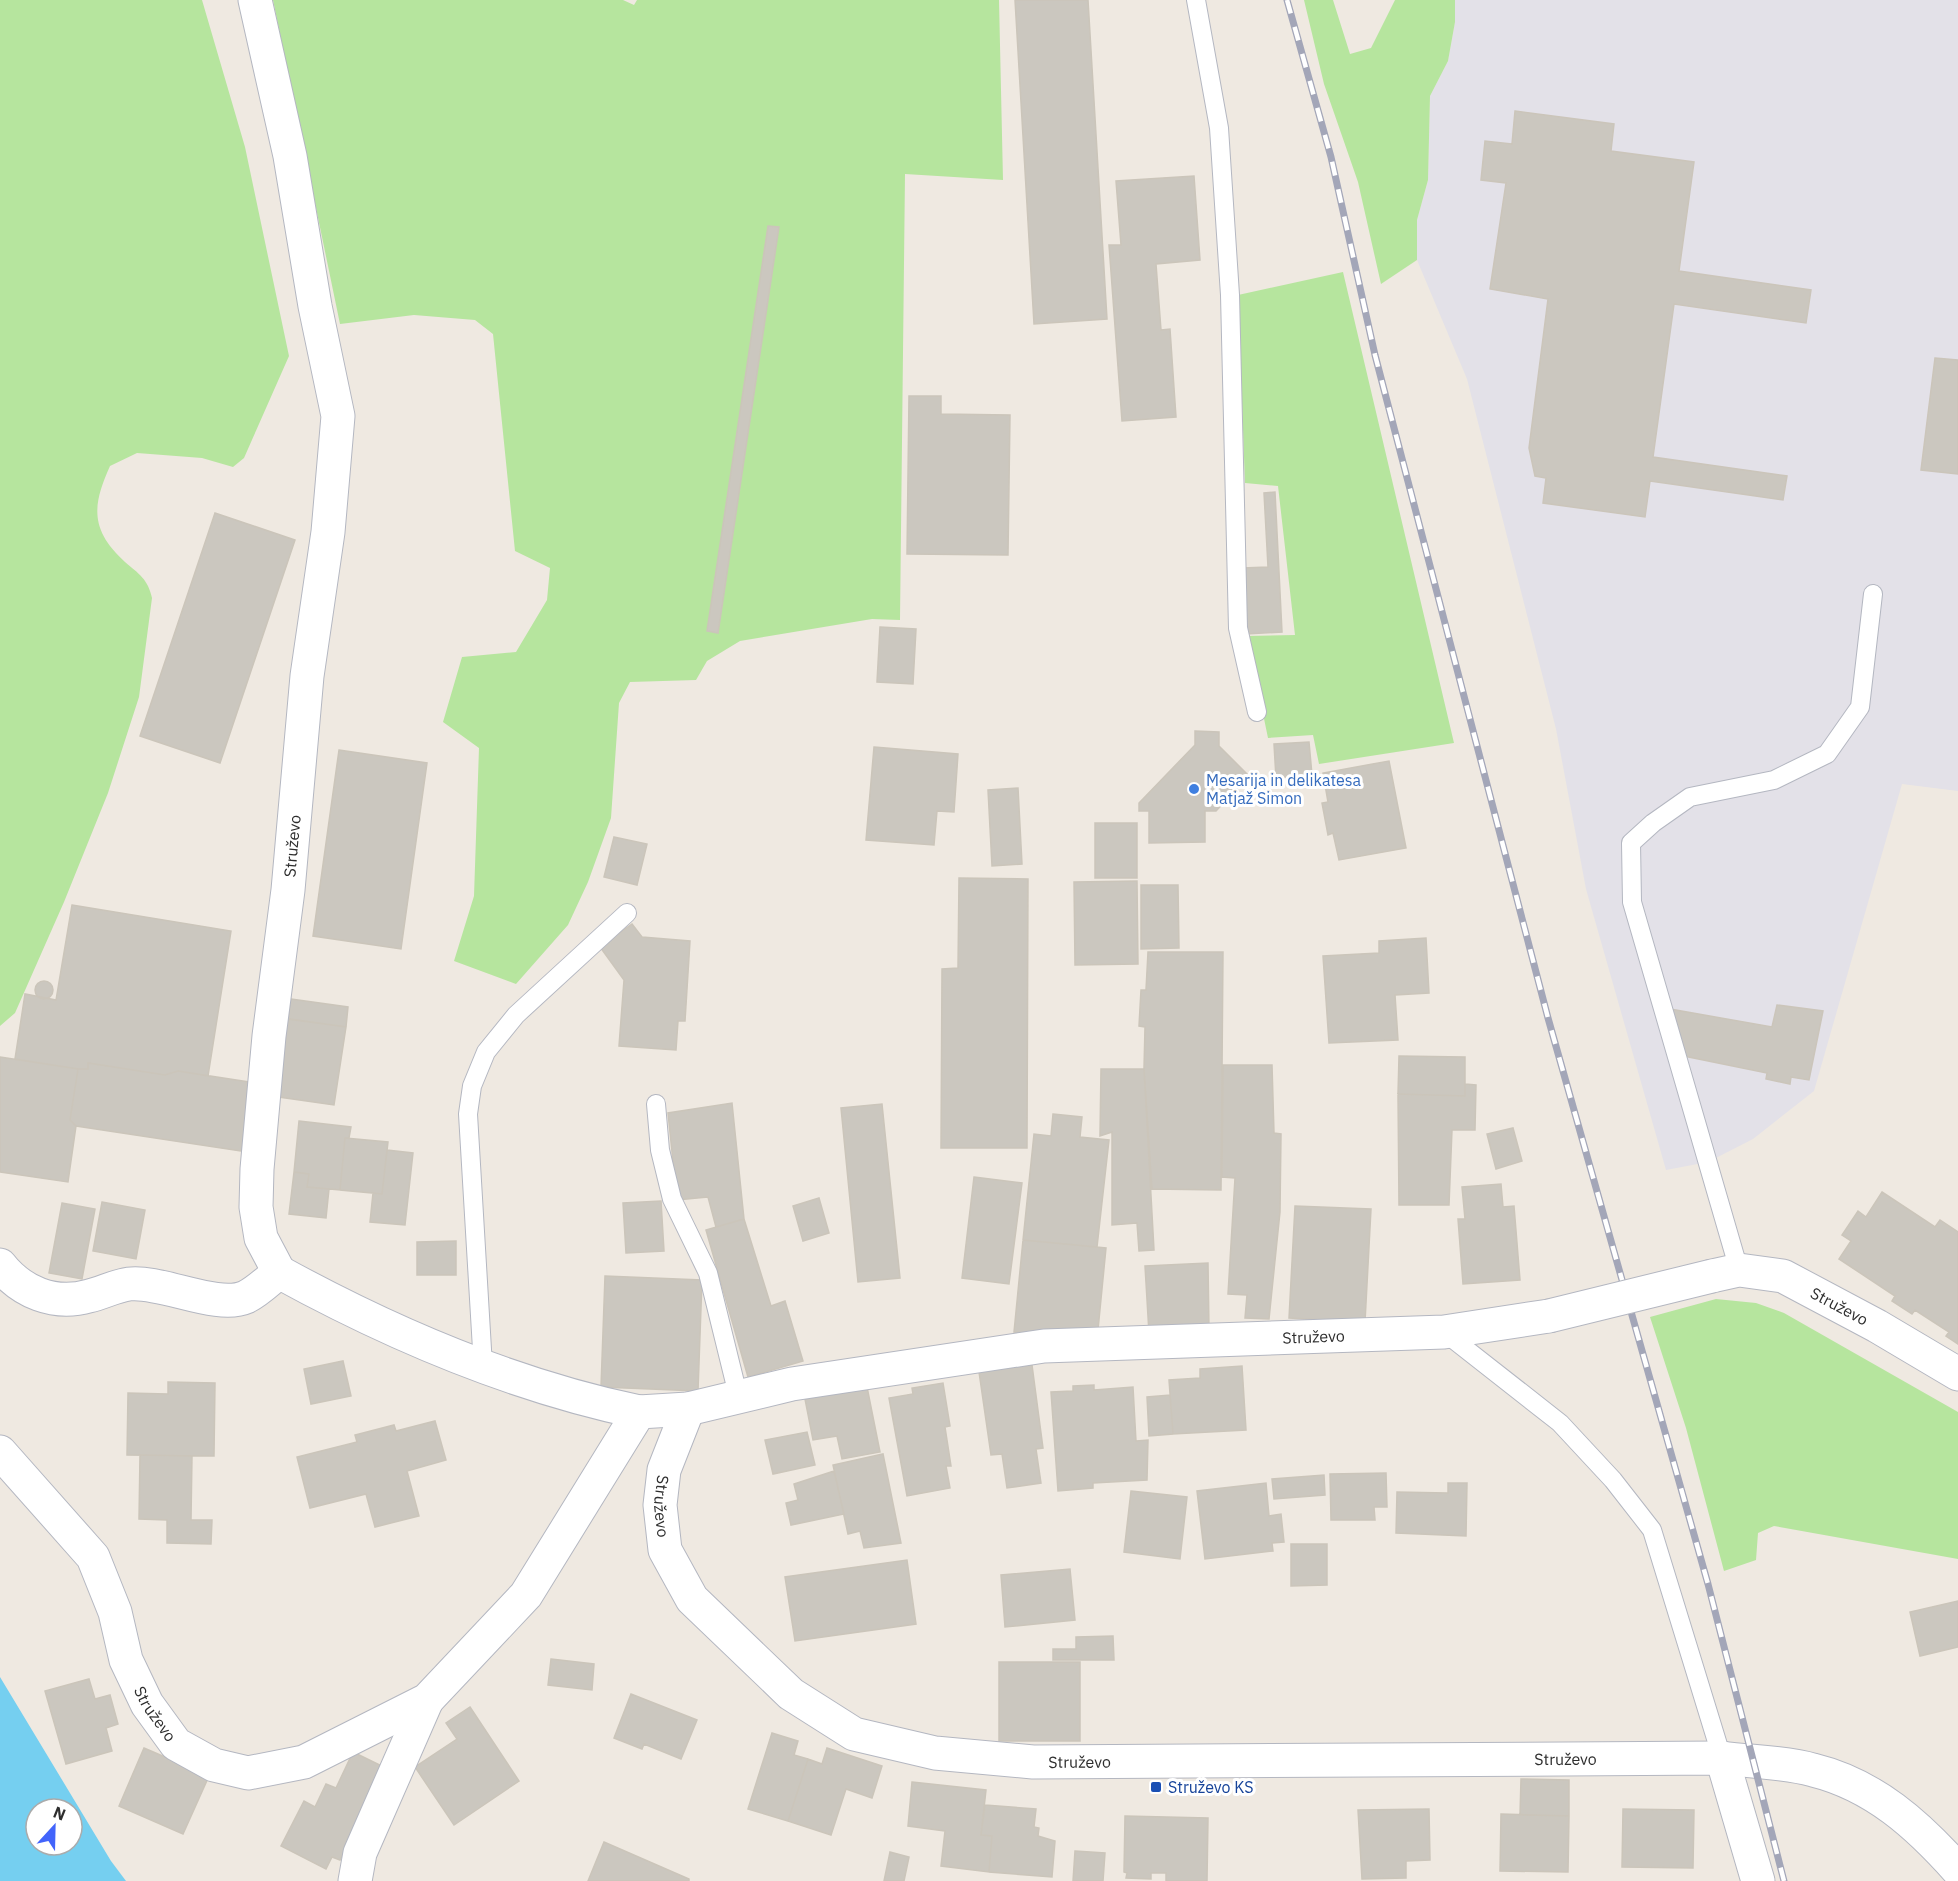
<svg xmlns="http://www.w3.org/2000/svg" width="1958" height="1881" font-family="'IBM Plex Sans',sans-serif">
	<rect width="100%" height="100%" fill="#efe9e1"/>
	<path fill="#e3e1e8" d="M1455 0H1958V791L1902 784 1814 1091 1753 1139 1708 1162 1666 1170 1586 889 1556 729 1467 379 1417 260V220L1428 180 1430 96 1448 61 1455 22Z"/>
	<path fill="#b6e59e" d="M0 0H202L245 147 289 356 244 458 233 467 202 458 137 453 110 466C92 506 90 530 125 562 139 574 148 579 152 598L139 697 108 793 64 902 15 1013 0 1026Z
		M273 0H623L634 5 637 0H999L1003 180 905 174 900 620 872 619 740 641 707 661 696 680 630 682 619 703 611 818 588 882 568 925 516 984 454 961 474 896 479 748 443 722 462 657 516 652 547 600 550 568 515 551 493 334 475 320 414 315 340 324Z
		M1304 0H1333L1350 54 1371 48 1395 0H1455V22L1448 61 1430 96 1428 180 1417 220V260L1381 284 1358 182 1324 84Z
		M1343 272 1454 743 1319 764 1313 735 1268 738 1247 636 1295 635 1278 486 1245 483 1238 295Z
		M1716 1299 1756 1303 1784 1313 1958 1412V1559L1774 1526 1758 1533 1756 1560 1724 1571 1686 1428 1650 1317Z"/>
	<path fill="#75cff0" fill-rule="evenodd" d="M0 1677 111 1861 126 1881H0ZM36 1809H72V1845H36Z"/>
	<path fill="#cbc7bf" stroke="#cbc5ba" stroke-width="1.5" d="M1015 0H1088L1107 319 1034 324Z
		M1515 111 1614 124 1611 151 1694 162 1679 271 1811 290 1806 323 1674 304 1653 457 1787 476 1783 500 1650 481 1645 517 1543 503 1546 478 1535 476 1529 448 1548 299 1490 289 1506 183 1481 180 1485 141 1512 144Z
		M1194 176 1200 260 1156 264 1161 330 1170 329 1176 417 1122 421 1109 245H1121L1116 181Z
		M768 226 779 227 718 633 707 631Z
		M1935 358 1958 360V474L1921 470Z
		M909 396H941V414L1010 415 1008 555 907 554Z
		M1275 492 1282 632 1246 634 1243 568 1268 567 1264 493Z
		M215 513 295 540 220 763 140 736Z
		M880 627 916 629 913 684 877 682Z
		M1195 731 1219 732V746L1249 776 1216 811H1205V842L1149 843V811H1139V803L1195 745Z
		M1309 742 1312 775 1276 778 1274 744Z
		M874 747 958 754 954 812 937 811 934 845 866 840Z
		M339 750 427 763 401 949 313 936Z
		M1389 761 1406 848 1339 860 1333 833 1328 835 1322 803 1328 802 1323 773Z
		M1018 788 1022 864 992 866 988 790Z
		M1095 823H1137V878H1095Z
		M614 837 647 844 637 885 604 877Z
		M959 878 1028 879 1027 1148H941L942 969 958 968Z
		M1137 881 1138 964 1075 965 1074 882Z
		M1141 885H1178L1179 948 1141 949Z
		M72 905 231 931 208 1076 178 1071 165 1075 88 1063V1069H78L15 1059 25 994 56 1000Z
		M632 924 642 937 690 941 685 1021H678L676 1050 619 1046 624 980 600 947Z
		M1426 938 1429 993 1395 995 1398 1040 1329 1043 1323 956 1379 953V941Z
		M1148 952H1223L1221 1190 1152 1189 1144 1069 1145 1027 1139 1026 1141 990H1146Z
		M35 990a9 9 0 1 1 18 0a9 9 0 1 1-18 0Z
		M291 999 348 1007 346 1027 288 1019Z
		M1777 1005 1823 1011 1809 1080 1791 1077 1790 1084 1766 1079 1767 1073 1684 1056 1670 1009 1772 1027Z
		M283 1018 346 1027 334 1105 272 1096Z
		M1399 1056 1465 1057V1096L1398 1094Z
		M0 1057 78 1069 70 1120 76 1126 68 1182 0 1172Z
		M88 1063 165 1075 178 1071 256 1083 247 1152 76 1126 70 1120 78 1069H88Z
		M1223 1065H1272L1274 1133 1281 1134 1280 1212 1269 1319 1245 1318 1247 1295 1228 1294 1235 1178 1222 1177Z
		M1101 1069H1144L1154 1250 1139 1251 1137 1223 1112 1225V1132L1100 1136Z
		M1465 1084 1476 1085 1475 1130H1452L1449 1205H1399L1398 1094 1465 1096Z
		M732 1103 744 1219 716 1227 708 1197 677 1200 668 1113Z
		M882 1104 900 1278 858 1282 841 1108Z
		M1053 1114 1082 1117 1080 1137 1109 1140 1097 1247 1023 1240 1034 1134 1051 1136Z
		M299 1121 351 1127 349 1138H345L340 1190 307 1187 309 1174 294 1172Z
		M1513 1128 1522 1161 1496 1169 1487 1134Z
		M345 1138 388 1142 382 1194 340 1190Z
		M387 1150 413 1153 405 1225 370 1222 373 1193 382 1194Z
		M294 1172 309 1174 307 1187 329 1189 326 1218 289 1214Z
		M974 1177 1022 1183 1009 1284 962 1278Z
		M1501 1184 1503 1207 1514 1206 1520 1280 1463 1284 1458 1219H1465L1462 1187Z
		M1882 1192 1935 1227 1940 1220 1958 1232V1344L1946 1336 1949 1332 1915 1310 1912 1314 1892 1301 1895 1296 1839 1259 1851 1241 1842 1235 1858 1211 1866 1217Z
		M819 1198 829 1233 803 1241 793 1206Z
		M661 1201 664 1251 626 1253 623 1203Z
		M102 1202 145 1210 136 1259 93 1251Z
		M62 1203 95 1209 82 1279 49 1273Z
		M1295 1206 1371 1209 1365 1322 1289 1318Z
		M744 1219 771 1306 785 1301 803 1361 748 1377 706 1230Z
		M1023 1240 1106 1248 1097 1340 1014 1332Z
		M456 1241V1275H417V1242Z
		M1208 1263 1209 1330 1149 1333 1145 1266Z
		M605 1276 702 1280 698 1391 601 1387Z
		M343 1361 351 1396 311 1404 304 1369Z
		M1032 1365 1043 1448 1036 1449 1041 1483 1007 1488 1002 1454 991 1455 979 1372Z
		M1242 1366 1246 1430 1173 1434 1169 1380 1200 1378V1369Z
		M168 1382 215 1383 214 1456 127 1455 128 1393 168 1394Z
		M943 1383 950 1426 945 1427 951 1466H946L950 1488 907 1496 889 1398 913 1394 912 1388Z
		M1094 1385V1390L1133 1387 1136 1441 1148 1440 1147 1480 1093 1483V1488L1058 1491 1051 1392 1073 1391V1386Z
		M867 1387 880 1452 842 1459 837 1436 813 1440 805 1399Z
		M1170 1395 1173 1434 1149 1436 1147 1397Z
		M435 1421 446 1460 407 1471 419 1516 375 1527 366 1494 310 1508 297 1457 357 1442 355 1435 394 1425 396 1431Z
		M807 1432 815 1465 773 1474 765 1440Z
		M883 1454 901 1543 864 1548 860 1531 848 1534 833 1465Z
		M140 1455 192 1456 191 1520H212L211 1544 167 1543V1520L139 1519Z
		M834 1471 844 1514 791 1525 786 1503 798 1500 794 1484Z
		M1386 1473 1387 1507H1374L1375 1520H1331L1330 1474Z
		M1324 1475 1325 1495 1274 1499 1272 1479Z
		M1266 1483 1269 1516 1281 1514 1284 1542 1272 1543 1273 1551 1205 1559 1197 1491Z
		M1448 1483H1467L1466 1536 1396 1533 1397 1492 1448 1493Z
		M1131 1491 1187 1497 1180 1559 1124 1552Z
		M1291 1544H1327V1585L1291 1586Z
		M907 1560 916 1624 795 1641 785 1577Z
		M1070 1569 1075 1620 1005 1627 1001 1575Z
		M1958 1601V1647L1920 1656 1910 1612Z
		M1113 1636 1114 1660H1053V1649H1076V1637Z
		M551 1659 594 1664 592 1690 548 1685Z
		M999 1662H1080V1741H999Z
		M89 1679 95 1699 110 1695 118 1724 106 1728 112 1751 66 1764 45 1691Z
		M631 1694 697 1720 681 1759 644 1744 642 1749 614 1738Z
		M470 1707 519 1781 454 1825 415 1767 457 1739 446 1723Z
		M772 1733 798 1741 794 1755 808 1759 788 1821 748 1809Z
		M144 1748 209 1776 183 1834 119 1806Z
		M827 1748 882 1766 872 1798 846 1789 831 1835 788 1821 808 1759 822 1764Z
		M353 1752 384 1767 340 1860 332 1857 326 1869 281 1846 304 1801 315 1807 326 1784 336 1788Z
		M1521 1779 1569 1780V1816L1520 1815Z
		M912 1782 986 1790 981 1835 992 1836 989 1872 941 1866 945 1831 908 1826Z
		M985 1805 1036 1809 1034 1827 1039 1828 1038 1836 1055 1841 1052 1877 989 1872 992 1836 981 1835Z
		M1429 1809 1430 1860 1406 1861V1878L1362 1879 1358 1810Z
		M1623 1809 1694 1810 1693 1868 1622 1867Z
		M1501 1814 1569 1816 1568 1872 1500 1871Z
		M1125 1816 1208 1818 1207 1881H1166V1873H1151V1879L1126 1878 1127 1873 1124 1872Z
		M604 1842 689 1879V1881H588Z
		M1075 1851 1105 1853 1103 1881H1073Z
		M890 1852 909 1857 904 1881H884Z"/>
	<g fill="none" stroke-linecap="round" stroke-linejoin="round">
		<defs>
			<path id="service" d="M1196 0 1219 128 1230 295 1238 628 1257 712
				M656 1104 660 1150 672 1199 708 1273 738 1395
				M1739 1270 1632 902 1631 843 1653 823 1690 797 1774 780 1827 754 1860 707 1873 594
				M1444 1332 1560 1423 1613 1480 1652 1530 1722 1758
				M483 1366 468 1114 472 1086 486 1052 516 1015 627 913"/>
			<g id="minor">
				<path d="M255 0 290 156 315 306 338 416 328 532 307 676 288 890 269 1036 257 1169 256 1207 261 1238 279 1272"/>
				<path d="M0 1265C21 1292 54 1306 89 1296 102 1293 115 1286 129 1284 161 1280 217 1310 246 1297 258 1291 269 1280 279 1272 390 1333 515 1386 639 1412"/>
				<path id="s1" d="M1712 1276 1739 1270 1783 1276 1877 1326 1958 1374"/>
				<path id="s2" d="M688 1409 664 1470 660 1505 665 1550 692 1599 791 1694 854 1734 935 1753 1033 1762 1722 1758C1752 1762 1785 1762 1813 1770 1874 1785 1918 1825 1958 1870"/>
				<path id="s3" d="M0 1452 93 1557 115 1612 126 1660 147 1704 176 1744 214 1765 248 1773 304 1762 427 1700 526 1595 639 1412 688 1409 792 1384 1044 1346 1444 1332 1549 1316"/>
				<path d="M1722 1758 1758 1881"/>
				<path d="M355 1881 360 1853 427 1700"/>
			</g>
		</defs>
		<use href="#service" stroke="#b4b7c1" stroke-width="20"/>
		<use href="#minor" stroke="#b4b7c1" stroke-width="35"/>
		<use href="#service" stroke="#fff" stroke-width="18"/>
		<use href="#minor" stroke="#fff" stroke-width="33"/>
		<defs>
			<path id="rail" d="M1287 0 1331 157 1375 355 1548 1018 1708 1584 1784 1881"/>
		</defs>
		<use href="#rail" stroke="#a3a6b8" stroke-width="7"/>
		<use href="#rail" stroke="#fff" stroke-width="4.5" stroke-dasharray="14" stroke-linecap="butt"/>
		<defs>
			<path id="minor-bridge" d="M1549 1316 1712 1276"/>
		</defs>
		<use href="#minor-bridge" stroke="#b4b7c1" stroke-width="35" stroke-linecap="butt"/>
		<use href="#minor-bridge" stroke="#fff" stroke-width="33"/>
	</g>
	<circle fill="#3f7fe0" stroke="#fff" stroke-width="2" cx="1194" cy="789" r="6"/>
	<rect fill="#1a4fb4" stroke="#fff" stroke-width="2" x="1150" y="1781" width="12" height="12" rx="3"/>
	<g text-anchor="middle" stroke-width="6" stroke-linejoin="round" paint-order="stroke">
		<g font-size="16" fill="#366cbe" stroke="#fff" text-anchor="start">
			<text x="1206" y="786">Mesarija in delikatesa<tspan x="1206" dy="18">Matjaž Simon</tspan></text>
		</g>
		<g font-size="16" fill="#2e2e2e" stroke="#fff">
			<text transform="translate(292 846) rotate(-85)" y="6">Struževo</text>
			<text dy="6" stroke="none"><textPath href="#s1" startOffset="136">Struževo</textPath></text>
			<text dy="6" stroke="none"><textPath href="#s3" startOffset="1660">Struževo</textPath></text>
			<text dy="6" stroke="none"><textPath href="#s2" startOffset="102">Struževo</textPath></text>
			<text dy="6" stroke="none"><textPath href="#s3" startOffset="310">Struževo</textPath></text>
			<text dy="6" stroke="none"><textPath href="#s2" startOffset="1128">Struževo</textPath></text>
			<text dy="6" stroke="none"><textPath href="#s2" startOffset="642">Struževo</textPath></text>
		</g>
		<g font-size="16" fill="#164399" stroke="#fff" text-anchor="start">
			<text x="1168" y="1793">Struževo KS</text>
		</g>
	</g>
	<g transform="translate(54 1827) rotate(22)"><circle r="28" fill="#ffffff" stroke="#ababab" stroke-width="1.5"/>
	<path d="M0-4.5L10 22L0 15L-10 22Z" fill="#4264fb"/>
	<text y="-9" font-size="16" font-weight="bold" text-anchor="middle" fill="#2e2e2e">N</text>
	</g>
</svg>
